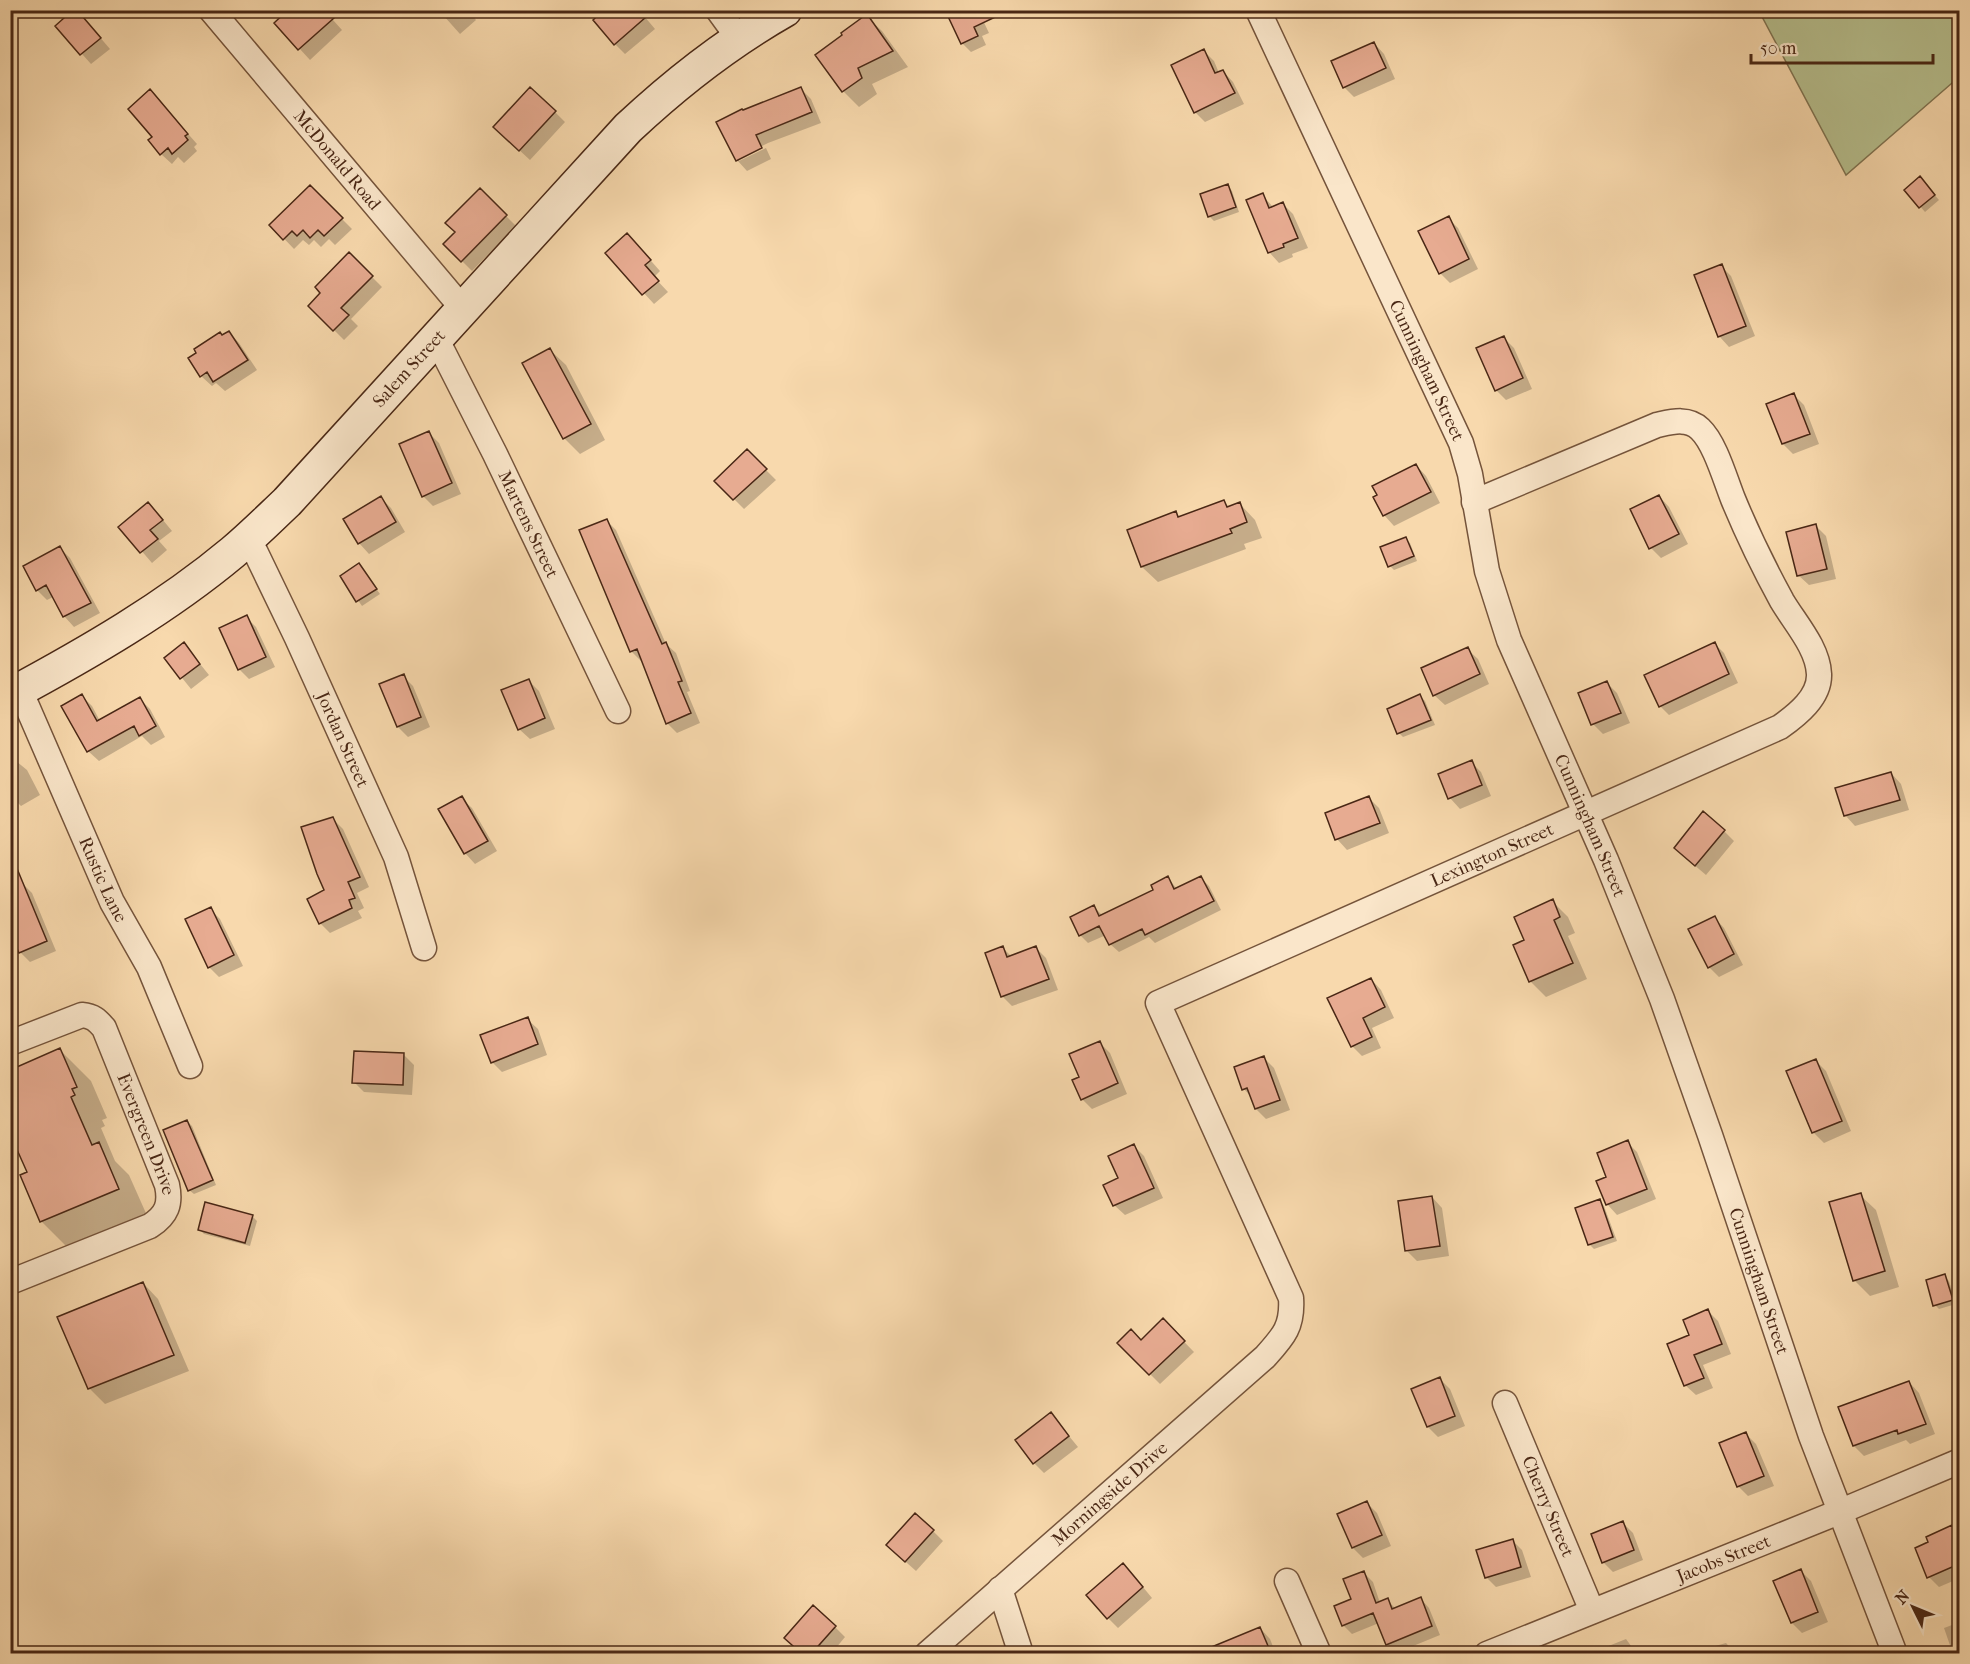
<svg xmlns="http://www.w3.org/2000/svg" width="1970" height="1664" font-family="'IM FELL French Canon',serif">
	<rect width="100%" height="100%" fill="#f8d9ad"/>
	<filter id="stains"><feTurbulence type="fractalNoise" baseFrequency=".00333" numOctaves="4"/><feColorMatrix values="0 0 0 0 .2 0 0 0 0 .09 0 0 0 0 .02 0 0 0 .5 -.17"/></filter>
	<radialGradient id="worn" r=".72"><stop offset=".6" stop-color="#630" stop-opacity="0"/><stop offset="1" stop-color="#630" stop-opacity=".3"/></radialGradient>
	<path fill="#b7c08f" stroke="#807452" stroke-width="1.5" d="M1759 11H1959V77L1846 175Z"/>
	<path fill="#0003" d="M324 10 342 30 310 60 276 23Z
		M449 10H468L476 20 460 34 443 15Z
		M639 10 655 29 625 54 615 44Z
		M978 10 989 33 982 36 986 45 971 52 962 43Z
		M866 16 882 31 908 67 872 84 877 94 859 107 843 91 817 55Z
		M86 21 110 49 91 64 57 26Z
		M1374 43 1384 54 1395 79 1354 97 1344 87Z
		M1204 51 1214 61 1219 73 1223 71 1233 82 1244 104 1205 122 1195 112Z
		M801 89 811 99 821 123 768 143 739 158V161L766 148 771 159 747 171 737 160 718 123Z
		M160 102 197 144 194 147 197 151 184 163 178 157 172 164 161 154 154 137Z
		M555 112 565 122 530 160 505 137Z
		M1924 183 1939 200 1925 212 1906 190Z
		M1228 186 1232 191 1239 212 1214 221 1209 216Z
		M310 187 352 229 335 245 329 239 321 247 314 240 309 245 303 240 294 249 271 225Z
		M480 190 516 226 472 271 445 244 457 232Z
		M1262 195 1274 208 1283 204 1293 214 1308 248 1292 254 1293 257 1279 263 1269 252Z
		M1448 218 1458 228 1478 269 1450 283 1440 273Z
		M637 245 660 271 654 277 668 292 654 304 607 253Z
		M349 254 382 287 351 319 358 326 344 340 310 306 322 293Z
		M1721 266 1731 276 1755 336 1729 347 1719 336Z
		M1960 284V294L1955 289Z
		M229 332 239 343 257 370 225 391 216 383 212 386 201 376 222 337Z
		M1504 338 1514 348 1532 389 1506 400 1496 390Z
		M550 350 566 365 605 440 580 454 564 438Z
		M1794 395 1804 405 1819 444 1793 454 1783 444 1768 405Z
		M429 433 439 443 461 494 433 506 423 496Z
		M747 451 776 480 744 509 716 481Z
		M1416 465 1426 476 1440 503 1394 526 1384 515Z
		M1659 496 1669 507 1688 544 1661 558 1651 548Z
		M381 498 391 508 405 532 369 554 359 543 345 520Z
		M1224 502 1230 508 1240 504 1255 520 1262 538 1244 544 1246 549 1158 582 1142 567 1129 530 1176 513 1181 518Z
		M158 514 172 531 159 541 167 550 152 563 121 527Z
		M606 520 616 530 666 644 676 653 690 691 687 692 700 723 677 733 667 723 643 661H641L631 651Z
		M1816 526 1826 536 1836 579 1809 585 1798 575Z
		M1405 538 1410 543 1417 561 1394 570 1390 566Z
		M60 548 70 558 100 613 74 627 64 616 53 597 47 600 37 590Z
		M359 565 380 594 362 606 342 577Z
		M246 617 256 627 275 667 249 679 239 669Z
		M1714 643 1724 653 1738 683 1669 715 1660 706Z
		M184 644 209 675 191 689 166 658Z
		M1467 649 1478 659 1489 684 1445 705 1434 695Z
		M403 676 413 686 430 727 408 737 398 727Z
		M529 681 539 691 555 729 530 739 519 729Z
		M1607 683 1617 693 1630 723 1603 734 1593 724Z
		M82 696 92 706 100 721 140 699 150 709 165 737 151 745 142 736 99 761 88 751Z
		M1420 696 1425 701 1435 725 1403 737 1399 733Z
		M10 750 16 761 27 770 40 795 21 806 15 800 10 802Z
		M1471 762 1481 772 1491 796 1460 809 1450 798 1440 774Z
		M1891 773 1901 784 1909 810 1855 826 1845 815Z
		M461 798 472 808 497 851 475 864 465 853 440 810Z
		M1369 798 1379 808 1389 833 1347 850 1337 839 1327 814Z
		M333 819 343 829 369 887 357 893 364 908 358 911 362 918 330 933 320 923 326 891Z
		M1724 831 1734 841 1706 875 1686 858Z
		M1200 877 1209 886 1221 910 1155 943 1149 937 1119 952 1110 944 1106 935 1088 943 1080 935 1094 907 1103 916 1155 890 1168 878 1177 889Z
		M22 883 32 893 56 951 30 962 20 952 10 930V887Z
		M1552 901 1568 917 1575 933 1568 936 1587 979 1546 997 1530 981Z
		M210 909 220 919 243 966 219 977 209 967Z
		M1714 917 1724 928 1743 965 1719 977 1709 967Z
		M1003 948 1012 957 1036 948 1046 958 1058 990 1012 1006 1002 996Z
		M1371 979 1381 990 1394 1018 1372 1028 1381 1048 1362 1056 1352 1046Z
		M527 1019 538 1029 547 1055 502 1072 492 1062Z
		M1100 1043 1110 1053 1127 1094 1092 1109 1082 1099 1081 1078Z
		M60 1050 91 1081 107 1118 102 1120 105 1126 101 1128 115 1161 129 1175 149 1220 72 1252 41 1221 28 1173 16 1143 10 1138V1070Z
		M404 1055 414 1065 412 1095 364 1092 354 1082Z
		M1264 1058 1274 1068 1290 1110 1266 1119 1256 1109 1252 1098 1244 1089Z
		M1816 1061 1826 1071 1851 1131 1824 1143 1813 1132Z
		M187 1121 192 1126 216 1185 194 1194 189 1190Z
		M1627 1142 1637 1152 1656 1199 1617 1215 1607 1204 1608 1178Z
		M1134 1146 1144 1156 1163 1198 1125 1215 1114 1205 1120 1179Z
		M1860 1195 1876 1210 1899 1287 1870 1296 1854 1280Z
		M1432 1197 1442 1208 1449 1256 1417 1261 1407 1251Z
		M1600 1201 1604 1206 1617 1241 1594 1249 1589 1244Z
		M252 1216 257 1221 250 1246 204 1234 199 1229Z
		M1944 1276 1949 1281 1956 1304 1939 1309 1935 1305Z
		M143 1283 158 1299 189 1371 105 1404 89 1388Z
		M1708 1311 1718 1321 1731 1354 1703 1365 1713 1388 1696 1395 1685 1385 1691 1336Z
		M1163 1320 1194 1352 1160 1384 1119 1343 1141 1341Z
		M1440 1379 1450 1389 1465 1426 1438 1437 1428 1427 1413 1389Z
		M1909 1382 1919 1393 1935 1434 1910 1444 1906 1440 1864 1456 1854 1446 1840 1408Z
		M1051 1414 1078 1447 1044 1473 1034 1463Z
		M1746 1434 1756 1444 1774 1486 1748 1496 1738 1486Z
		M1367 1503 1377 1513 1391 1546 1363 1558 1353 1548 1339 1515Z
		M1623 1523 1633 1533 1643 1560 1613 1572 1603 1562Z
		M1951 1527 1960 1536V1578L1939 1587 1929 1577 1930 1543Z
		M933 1531 943 1541 916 1571 898 1555Z
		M1512 1540 1522 1550 1531 1577 1496 1587 1486 1577Z
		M1801 1571 1811 1581 1828 1622 1802 1633 1792 1623Z
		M1364 1573 1373 1582 1380 1603 1387 1600 1396 1609 1421 1599 1429 1608 1440 1635 1396 1653 1387 1644 1379 1623 1352 1634 1343 1625Z
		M1133 1575 1152 1598 1118 1628 1108 1618Z
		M1960 1622V1654H1953L1944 1628Z
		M835 1627 845 1637 831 1654H802L796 1648Z
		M1260 1628 1270 1639 1276 1654H1230L1225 1643Z
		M1626 1639 1637 1654H1597L1596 1651Z
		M1726 1643 1736 1654H1687Z"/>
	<path fill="#e7ab91" stroke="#492715" stroke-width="1.5" d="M73 10H77L101 38 80 55 55 26Z
		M288 10H343L298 50 274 23Z
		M604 10H654L614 45 593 20Z
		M945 10H1010L974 27 978 36 961 44Z
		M867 14 893 51 858 68 862 78 842 92 815 55 842 35 841 33Z
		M1374 42 1386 68 1343 88 1331 61Z
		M1204 49 1215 73 1223 70 1235 93 1194 113 1171 65Z
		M530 87 556 111 519 151 493 127Z
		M801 87 812 112 756 135 762 148 736 161 716 122 742 109 743 110Z
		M150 89 188 134 185 136 188 140 172 154 168 148 160 155 148 140 152 137 128 109Z
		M1920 176 1935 195 1919 208 1904 190Z
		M1228 184 1236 207 1208 217 1200 194Z
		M310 185 343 218 324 236 318 230 310 238 303 230 297 236 292 231 283 240 269 225Z
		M480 188 507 215 461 262 443 244 455 232 445 223Z
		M1263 193 1269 208 1283 202 1298 238 1283 244 1284 247 1268 253 1246 200Z
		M1449 216 1469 259 1439 274 1418 231Z
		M627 233 651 260 645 265 659 281 642 295 605 253Z
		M349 252 373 276 341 308 349 315 333 331 308 306 320 293 315 287Z
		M1722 264 1746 326 1718 337 1694 275Z
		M229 331 248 360 213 382 207 372 200 377 188 358 196 353 194 349 220 332 222 335Z
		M1504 336 1523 378 1495 391 1476 348Z
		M550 348 591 424 563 439 522 363Z
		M1794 393 1810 434 1782 444 1766 404Z
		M429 431 452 483 422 497 399 444Z
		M747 449 767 469 733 500 714 481Z
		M1416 464 1431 492 1383 516 1373 497 1377 495 1372 486Z
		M1659 495 1679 534 1649 549 1630 509Z
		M381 496 396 522 358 544 343 519Z
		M1224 500 1227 507 1240 502 1247 522 1230 529 1232 533 1141 567 1127 530 1176 511 1178 517Z
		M148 502 163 520 150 530 158 539 140 553 118 527Z
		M607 519 662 644 666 642 682 681 678 682 691 713 666 724 637 649 630 652 579 530Z
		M1816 524 1827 569 1797 576 1786 532Z
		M1406 537 1414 556 1388 567 1380 547Z
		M60 546 91 603 63 617 46 585 36 591 23 566Z
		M359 563 377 589 356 602 340 576Z
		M247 615 266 657 238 670 219 628Z
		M184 642 200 664 180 679 164 658Z
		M1715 642 1729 674 1659 707 1644 675Z
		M1468 647 1480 674 1433 696 1421 668Z
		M404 674 421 717 397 727 379 684Z
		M529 679 545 718 518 730 501 690Z
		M1607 681 1621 713 1591 725 1578 693Z
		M82 694 97 721 140 697 156 726 139 736 134 726 87 752 61 706Z
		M1420 694 1431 720 1397 734 1387 709Z
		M1472 760 1482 785 1448 799 1438 774Z
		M1891 772 1900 800 1844 816 1835 788Z
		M462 796 488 841 464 854 438 809Z
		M1369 796 1380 823 1335 840 1325 813Z
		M1703 811 1725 830 1695 866 1674 848Z
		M333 817 360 877 348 882 355 898 349 900 352 908 319 924 307 899 324 890 317 874 301 827Z
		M11 854 47 941 19 953 10 933Z
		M1168 876 1174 889 1201 876 1214 901 1145 935 1142 929 1109 945 1099 926 1079 936 1070 917 1094 905 1099 916 1153 890 1151 885Z
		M1553 899 1560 917 1554 920 1573 963 1529 982 1513 945 1524 940 1514 917Z
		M211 907 234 955 208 968 185 919Z
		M1715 916 1734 954 1708 968 1688 929Z
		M1003 946 1007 957 1036 946 1049 979 1001 997 985 953Z
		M1371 978 1385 1007 1363 1018 1372 1037 1351 1047 1327 998Z
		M528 1017 538 1044 491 1063 480 1035Z
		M1100 1041 1118 1083 1081 1100 1072 1080 1079 1077 1069 1054Z
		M60 1048 77 1087 72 1089 75 1095 71 1097 92 1145 99 1142 119 1189 40 1222 20 1175 27 1172 10 1134V1070Z
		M354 1051 404 1053 403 1085 352 1083Z
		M1264 1056 1280 1100 1255 1109 1247 1088 1242 1090 1234 1067Z
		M1816 1059 1842 1121 1812 1133 1786 1071Z
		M187 1120 213 1180 188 1191 163 1130Z
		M1628 1140 1647 1189 1606 1205 1596 1181 1606 1177 1597 1153Z
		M1134 1144 1154 1188 1113 1206 1103 1185 1118 1178 1108 1156Z
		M1861 1193 1885 1271 1853 1281 1829 1202Z
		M1432 1196 1440 1246 1405 1251 1398 1201Z
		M1600 1199 1613 1237 1588 1245 1575 1208Z
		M205 1202 253 1215 245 1243 198 1230Z
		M1945 1274 1953 1300 1933 1306 1926 1280Z
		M143 1282 174 1355 88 1389 57 1317Z
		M1708 1309 1722 1344 1694 1355 1704 1378 1684 1386 1667 1344 1689 1335 1683 1320Z
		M1163 1318 1185 1341 1149 1375 1117 1343 1131 1329 1141 1340Z
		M1440 1377 1455 1416 1427 1427 1411 1389Z
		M1909 1381 1926 1424 1898 1434 1897 1430 1853 1446 1838 1407Z
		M1051 1412 1069 1436 1033 1464 1015 1440Z
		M1746 1432 1764 1476 1737 1487 1719 1443Z
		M1367 1501 1382 1535 1352 1548 1337 1514Z
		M915 1513 934 1530 905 1562 886 1545Z
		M1623 1521 1634 1550 1602 1563 1591 1534Z
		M1952 1525 1959 1544V1564L1927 1578 1915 1548 1928 1542 1926 1537Z
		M1513 1539 1521 1567 1485 1578 1476 1550Z
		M1123 1563 1143 1587 1107 1619 1086 1595Z
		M1801 1569 1818 1612 1791 1623 1773 1581Z
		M1364 1571 1376 1603 1388 1598 1392 1609 1421 1597 1432 1626 1386 1645 1373 1613 1342 1626 1334 1606 1351 1599 1343 1579Z
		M813 1605 836 1626 812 1653H801L784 1638Z
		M1260 1627 1271 1653H1197Z"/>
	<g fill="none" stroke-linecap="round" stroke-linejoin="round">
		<defs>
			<g id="street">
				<path id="s1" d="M211 10 463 309"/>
				<path d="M718 10 739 39"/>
				<path id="s2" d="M1258 10 1461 443 1470 474 1487 571 1509 640 1606 860 1662 999 1710 1135 1811 1436 1895 1654"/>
				<path id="s3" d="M436 338 495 454 618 711"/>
				<path id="s4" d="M248 539 256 553 297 638 396 857 424 948"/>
				<path id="s5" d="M20 690 112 902 149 967 190 1066"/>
				<path id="s6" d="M10 1043 82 1015C93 1016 97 1020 104 1028L167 1185C171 1204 167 1215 150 1226L10 1282"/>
				<path id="s7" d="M1505 1403 1592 1611"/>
				<path d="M1287 1581 1319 1654"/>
				<path d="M1000 1589 1021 1654"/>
				<path id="s8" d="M927 1654 1265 1357C1283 1337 1293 1327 1291 1298L1158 1003 1780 727C1797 715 1820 697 1819 674 1818 648 1795 623 1782 601 1764 568 1747 533 1733 499 1725 479 1715 443 1700 429 1688 417 1671 422 1657 425L1474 502"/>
				<path id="s9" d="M1487 1654 1839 1512 1960 1461"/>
			</g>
			<g id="secondary">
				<path id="s10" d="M10 695C88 653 166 608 233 552 252 536 269 519 287 502L628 128C676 83 727 43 785 10"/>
			</g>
		</defs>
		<use href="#street" stroke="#75543b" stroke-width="27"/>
		<use href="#secondary" stroke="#492715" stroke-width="36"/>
		<use href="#street" stroke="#fae6ca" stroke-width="24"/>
		<use href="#secondary" stroke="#fae6ca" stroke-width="33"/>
	</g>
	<g text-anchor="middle" stroke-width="6" stroke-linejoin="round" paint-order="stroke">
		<g font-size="18" fill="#492715" stroke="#fae6ca">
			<text dy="6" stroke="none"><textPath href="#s1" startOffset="196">McDonald Road</textPath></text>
			<text dy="6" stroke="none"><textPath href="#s10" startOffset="520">Salem Street</textPath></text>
			<text dy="6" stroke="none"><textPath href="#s2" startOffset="398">Cunningham Street</textPath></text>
			<text dy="6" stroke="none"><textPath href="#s3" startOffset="208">Martens Street</textPath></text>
			<text dy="6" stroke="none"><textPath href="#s4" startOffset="222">Jordan Street</textPath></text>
			<text dy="6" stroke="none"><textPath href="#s2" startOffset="884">Cunningham Street</textPath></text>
			<text dy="6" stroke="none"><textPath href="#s8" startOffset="1206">Lexington Street</textPath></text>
			<text dy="6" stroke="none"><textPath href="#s5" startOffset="207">Rustic Lane</textPath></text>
			<text dy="6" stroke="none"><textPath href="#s6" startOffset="218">Evergreen Drive</textPath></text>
			<text dy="6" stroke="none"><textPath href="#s2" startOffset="1370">Cunningham Street</textPath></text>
			<text dy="6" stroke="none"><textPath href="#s8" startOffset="243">Morningside Drive</textPath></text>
			<text dy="6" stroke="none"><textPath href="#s7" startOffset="112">Cherry Street</textPath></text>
			<text dy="6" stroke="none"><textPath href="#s9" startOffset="255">Jacobs Street</textPath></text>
		</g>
	</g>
	<rect width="1970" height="1664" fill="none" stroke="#f8d9ad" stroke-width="36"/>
	<rect x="12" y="12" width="1946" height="1640" fill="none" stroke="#492715" stroke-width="3"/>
	<rect x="18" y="18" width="1934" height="1628" fill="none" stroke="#492715" stroke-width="1.5"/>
	<g transform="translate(1913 1607) rotate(313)" stroke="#fae6ca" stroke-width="4.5" paint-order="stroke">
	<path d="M0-4.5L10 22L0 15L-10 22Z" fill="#492715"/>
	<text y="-9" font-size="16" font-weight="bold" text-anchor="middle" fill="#492715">N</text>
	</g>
	<path d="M1751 54v9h182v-9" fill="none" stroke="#492715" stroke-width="3"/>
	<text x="1760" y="54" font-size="18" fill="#492715" stroke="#fae6ca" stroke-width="4.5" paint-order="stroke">50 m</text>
	<rect width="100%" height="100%" filter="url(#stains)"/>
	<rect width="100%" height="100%" fill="url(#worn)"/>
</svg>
